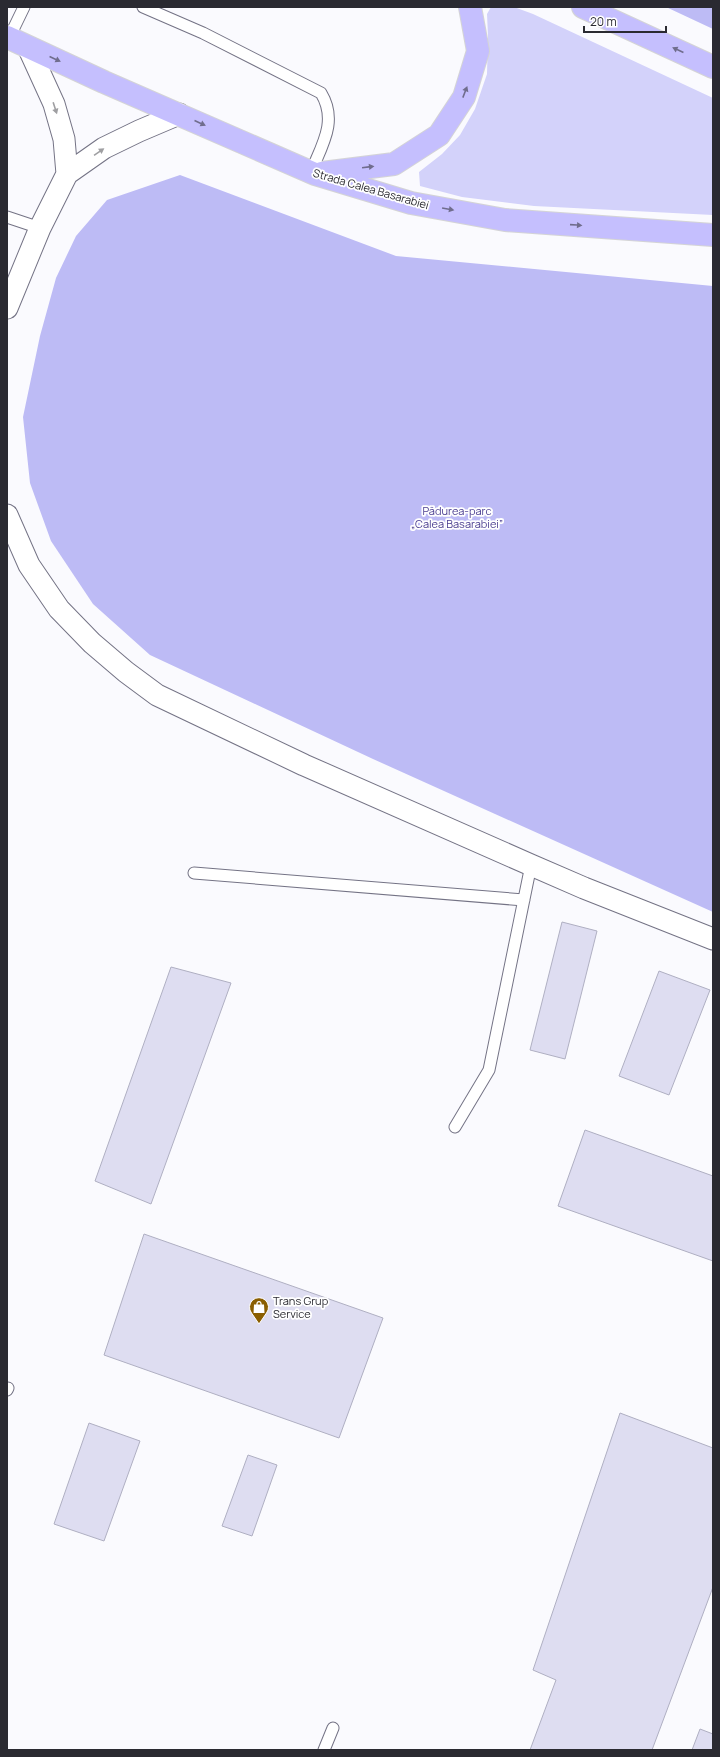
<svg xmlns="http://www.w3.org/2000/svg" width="720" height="1757" font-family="Manrope,sans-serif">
	<rect width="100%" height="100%" fill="#fafafe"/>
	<path fill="#d3d2fa" d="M491 7H514L533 14 713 98V215L534 206 462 197 420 186 419 172 442 154 460 135 475 109 487 74 488 36 487 14Z"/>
	<path fill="#bdbbf5" d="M666 7H713V29Z
		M180 175 396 256 713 286V912L373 759 150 655 93 604 51 541 30 483 23 417 40 336 56 278 76 236 107 200Z"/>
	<path fill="#deddf1" stroke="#afafc2" d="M562 922 597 931 565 1059 530 1050Z
		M171 967 231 983 151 1204 95 1181Z
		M659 971 710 990 669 1095 619 1076Z
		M585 1130 713 1176V1261L558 1206Z
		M144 1234 383 1318 339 1438 104 1355Z
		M620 1413 713 1448V1587L652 1750H530L556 1680 533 1670Z
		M89 1423 140 1441 104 1541 54 1524Z
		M248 1455 277 1465 252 1536 222 1526Z
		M700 1729 713 1734V1750H692Z"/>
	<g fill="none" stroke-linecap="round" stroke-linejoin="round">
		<defs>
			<path id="service" d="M143 7 203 33 321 93C338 121 322 145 311 172
				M9 38 24 7
				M7 217 40 228
				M194 873 524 900
				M455 1127 489 1070 531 865
				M7 1390 8 1388
				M324 1750 333 1728"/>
			<path id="minor" d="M28 47 54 104 64 139 67 174
				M7 308 40 228 67 174 104 148 139 131 179 114
				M7 515 29 565 59 609 92 643 126 672 157 695 304 765 531 865 584 888 713 939"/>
			<path id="primary" d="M583 7 713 67
				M7 37 104 82 315 174 411 203 505 220 713 235
				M322 173 394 164 439 135 464 97 478 51 470 7"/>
		</defs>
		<use href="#service" stroke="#747385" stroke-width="13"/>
		<use href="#minor" stroke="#747385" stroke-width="23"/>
		<use href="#primary" stroke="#d4d4d6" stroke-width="24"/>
		<use href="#service" stroke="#fff" stroke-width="11"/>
		<use href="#minor" stroke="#fff" stroke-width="21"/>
		<use href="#primary" stroke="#c5bffe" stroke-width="22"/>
	</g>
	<defs><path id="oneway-solid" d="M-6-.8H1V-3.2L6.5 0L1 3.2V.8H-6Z"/></defs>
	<g fill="#706d8d">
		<use href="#oneway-solid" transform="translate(678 50) rotate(-155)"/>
		<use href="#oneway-solid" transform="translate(55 59) rotate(25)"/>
		<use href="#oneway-solid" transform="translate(465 92) rotate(-69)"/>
		<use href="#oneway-solid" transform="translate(200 123) rotate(24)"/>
		<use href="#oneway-solid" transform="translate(368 167) rotate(-7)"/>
		<use href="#oneway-solid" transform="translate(448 209) rotate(10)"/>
		<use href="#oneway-solid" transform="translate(576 225) rotate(4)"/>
	</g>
	<g fill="#9f9fa2">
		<use href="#oneway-solid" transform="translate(55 108) rotate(72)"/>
		<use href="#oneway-solid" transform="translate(99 152) rotate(-34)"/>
	</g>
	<defs>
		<symbol id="shop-pin" viewBox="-11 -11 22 30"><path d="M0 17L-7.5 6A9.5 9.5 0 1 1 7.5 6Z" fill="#8a5e01" stroke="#fff"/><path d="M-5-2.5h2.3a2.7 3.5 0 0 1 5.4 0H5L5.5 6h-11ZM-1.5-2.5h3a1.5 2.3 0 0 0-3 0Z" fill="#fff"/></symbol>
	</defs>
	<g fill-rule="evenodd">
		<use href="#shop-pin" x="248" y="1296" width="22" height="30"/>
	</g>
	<g text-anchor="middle" stroke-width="3.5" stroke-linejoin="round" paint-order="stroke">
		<g font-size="11" fill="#2a2a31" stroke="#fff">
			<text transform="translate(371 189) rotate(16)" y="4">Strada Calea Basarabiei</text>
		</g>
		<g font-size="11" fill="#4a3d90" stroke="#fff">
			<text x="457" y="515">Pădurea-parc<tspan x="457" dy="13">„Calea Basarabiei”</tspan></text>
		</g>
		<g font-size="11" fill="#2a2a31" stroke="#fff" text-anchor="start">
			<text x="273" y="1305">Trans Grup<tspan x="273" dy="13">Service</tspan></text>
		</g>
	</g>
	<rect width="720" height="1757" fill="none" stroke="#2a2a31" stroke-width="16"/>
	<path d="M584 26v6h82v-6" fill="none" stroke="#2a2a31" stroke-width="2"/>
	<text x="590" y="26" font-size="12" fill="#2a2a31" stroke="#ffffff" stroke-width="3" paint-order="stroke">20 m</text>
</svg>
